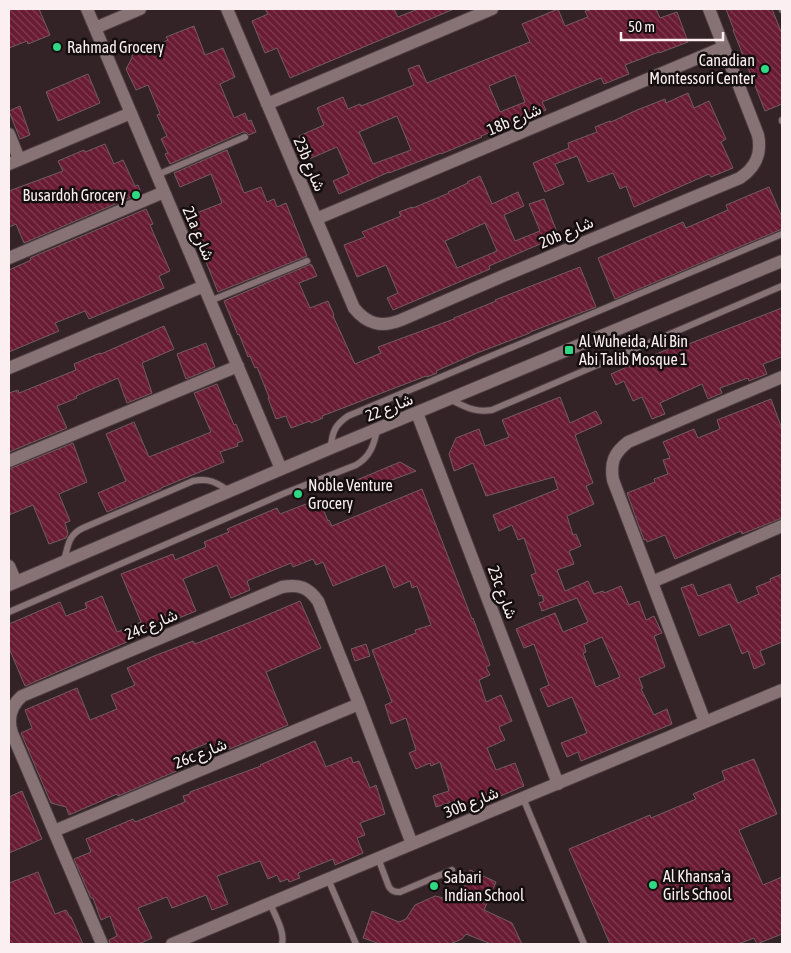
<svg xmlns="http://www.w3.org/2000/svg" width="791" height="953" font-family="'Asap Condensed',Vazirmatn,sans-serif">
	<defs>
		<pattern id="building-back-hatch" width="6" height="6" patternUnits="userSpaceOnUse" patternTransform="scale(1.25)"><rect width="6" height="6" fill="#691b34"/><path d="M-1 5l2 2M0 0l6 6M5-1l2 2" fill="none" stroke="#7f3c52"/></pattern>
	</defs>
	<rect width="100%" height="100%" fill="#332226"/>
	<path fill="url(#building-back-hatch)" stroke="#715d61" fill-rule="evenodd" d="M9 9H39L50 35 28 44 27 41 9 48Z
		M265 9H394L398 17 418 9H454L290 78 277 48 265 53 252 21 268 14Z
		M558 9 565 26 588 17 585 11 593 9H656L660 18 677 12 688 42 659 53V52L625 65 629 74 604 84 601 78 542 102 546 110 481 136 482 137 441 154V153L389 173V172L339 194 333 181 349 174 337 147 309 159 299 136 324 125 317 108 343 97 348 109 360 104 361 106 414 85 408 69 419 65 427 83 530 42 522 24ZM515 75 525 102 500 112 489 86ZM397 116 411 150 373 164 359 132Z
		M726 9H772L782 34V104L765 111 733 30H734Z
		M194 26 205 55 223 48 235 77 220 84 234 118 245 113 248 121 251 120 256 132 249 135 246 132H243L170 164 165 154 168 153 161 139 167 136 157 115 160 114 148 85 136 90 126 69 132 58V54H136L168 40 166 37Z
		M88 74 100 103 58 121 46 92Z
		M688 93 694 108 709 101 726 139 721 142 733 168 711 177 709 174 634 207 626 186 620 189 613 173 588 182 577 156 555 164 564 184 545 192 533 163 569 148 568 143 597 132 595 127 610 121 611 122 637 110 665 99 666 103Z
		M20 106 30 135 20 139 9 111Z
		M105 144 114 164 123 160 135 186 138 185 141 193 24 243 16 224 9 227V191L63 171 58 161 84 150 85 152Z
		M227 150 244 193 261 187 267 202 274 199 277 207 286 203 307 256 218 292 199 244 200 243 189 216 222 203 211 174 180 187 174 173Z
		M480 176 492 204 518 192 524 206 504 215 515 241 540 231 529 204 544 199 560 240 548 245 547 241 489 266 490 269 393 310 387 298 398 293 386 265 357 277 344 245 365 237 362 232 401 216 399 212 412 207 413 208 449 193 448 192 468 183 467 182ZM485 223 497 251 457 268 445 241Z
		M769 187 782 217V229L615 299 598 258 683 222 686 228 728 210 726 205Z
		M146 209 153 224 150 225 170 271 159 276 164 288 89 319 85 311 55 323 59 331 9 352V270L31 260 30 258Z
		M311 264V266L312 265 317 276 299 283 310 308 328 301 334 315 333 316 355 364 381 353 378 347 454 319V318L496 301 495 300 580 267 596 307 530 332V333L477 353 436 371 437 373 427 377 426 376 322 416 323 418 311 423 310 421 291 428 286 416 276 419 268 398 269 397 257 367 255 368 250 356 248 357 239 334 238 335 224 301Z
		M782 308V357L763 364 767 374 749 381 748 378 720 388 722 393 708 399 702 384 660 403 665 414 652 419 642 397 633 401 624 381 616 385 611 374 677 345 678 348Z
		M164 326 174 349 142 363 152 393 127 403 118 378 76 396 77 398 57 406 67 428 9 452V393L18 390 19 393 76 370 74 364 100 353 101 354Z
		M206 343 215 367 186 379 177 354Z
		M217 384 234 425 236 424 243 441 237 443 238 446 220 452 224 462 161 488V489L107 512 98 493 126 481 106 434 134 422 149 457 211 432 194 393Z
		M560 397 570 423 596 411 602 423 575 435 593 483 586 486 594 504 567 516 573 535 576 534 581 546 569 551 574 564 557 570 565 591 588 581 594 594 603 591 604 593 621 586 629 605 639 601 646 620 654 616 662 633 654 636 665 667 639 678 643 688 641 689 654 715 667 709 672 724 581 761 578 752 567 757 561 743 587 733 572 697 548 707 540 689 549 685 534 644 524 648 516 629 555 613 563 632 588 622 577 598 542 611 539 603 544 601 542 595 539 596 531 575 536 573 524 538 518 540 512 525 499 531 493 515 558 489 554 477 486 496 473 463 454 471 449 454 456 438 479 429 485 446 509 437 502 420ZM602 637 620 677 596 687 583 653 586 652 584 645Z
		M771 399 782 429V518L742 534 741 531 675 559 665 535 647 542 646 539 644 540 627 493 655 482 654 479 668 474 663 460 670 458 663 442 694 429 698 438 720 429 717 420Z
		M73 443 87 482 59 494 70 521 65 523 68 533 66 538 49 544 33 505 9 515V469Z
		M400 462 416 471 357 493 352 482Z
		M422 489 472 619 473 618 490 665 486 667 490 675 479 680 486 702 501 695 512 721 499 727 505 740 487 748 496 770 515 763 524 786 498 797 497 796 457 809 455 801 436 807 433 796 449 791 440 762 431 766 430 763 416 769 409 753 416 750 406 718 391 724 385 705 392 702 372 650 416 633 415 630 431 625 417 586 412 588 410 581 394 588 385 565 333 586 323 562 316 565 313 559 293 567 291 563 247 581 250 590 231 598 217 565 183 579 196 611 135 636 136 638 25 686 9 648V624L60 602 66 616 87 608 85 603 102 596 117 632 141 622 121 574 173 554 175 560 206 547 204 542 229 532 227 529 277 508 280 514 319 499 328 521 329 520 332 526Z
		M782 574V642L760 651 765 664 754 669 748 651 742 654 730 624 699 636 681 588 693 584 698 596 730 584 738 603 759 594 756 587 771 581 770 579Z
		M300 601 321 648 266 672 288 725 215 755 210 742 181 754 186 767 118 796 117 794 69 815 66 807 51 803 21 733 32 728 25 710 77 688 90 720 117 709 111 695 135 685 127 668 154 656 193 641 195 644 253 621Z
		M366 644 370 656 355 661 351 649Z
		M315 741 326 767 351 757 353 763 359 761 370 788 376 785 385 814 360 823 365 835 357 838 363 853 335 865 333 859 298 873 300 878 289 882 288 879 280 882 277 875 268 879 260 861 251 864 217 876 228 904 212 910 206 895 172 908 167 897 138 908 152 938 139 944H110L109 940 117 936 110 916 101 920 93 898H91L74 859 91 852 86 839 133 819 135 822 185 802 183 796 190 794V792L261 766 260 765Z
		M754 759 777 814 739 830 763 885 782 877V934L757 944 754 938 738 944H610L569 849 650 815 651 818 696 799 693 794 725 780 722 771Z
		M22 791 42 839 9 853V797Z
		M470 870 496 882 484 910 512 923 522 944H491L466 934 462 939 450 944H380L363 938 372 911 399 922 406 919 415 905 435 896 452 900 460 897Z
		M38 872 55 914 66 910 70 917H71L83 944H9V883Z"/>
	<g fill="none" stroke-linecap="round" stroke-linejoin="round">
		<defs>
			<path id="service" d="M782 9V10
				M782 121V120
				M157 175 245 137
				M210 301 307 261
				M451 400C466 407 475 413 492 410L782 286
				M331 447C332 432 335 425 348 416L782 234
				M64 561C68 546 68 535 83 528L193 481C209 478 216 482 229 491
				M9 612 285 493 356 465C370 457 374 445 377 430
				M523 798 584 944
				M378 858 389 887C392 891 394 892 400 892L452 870
				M328 879 356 944
				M270 903C275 916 285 931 282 944"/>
			<path id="minor" d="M87 9 281 469
				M227 9 354 308C367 324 381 328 401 320L503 276 740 178C756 167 762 154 758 135L709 9
				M95 28 140 9
				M267 104 492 9
				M9 134 19 159
				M9 164 131 113
				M316 219 724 47
				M9 258 164 192
				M9 368 204 286
				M417 413 558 784
				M9 461 238 366
				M9 566 16 582
				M652 582 782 526
				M9 585 331 448 782 261
				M705 722 613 480C610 462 614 453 628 442L782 377
				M54 831 359 704
				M102 944 12 733C7 718 11 706 22 696L282 587C299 584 308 587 318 601L359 704 412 844
				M172 944 782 690"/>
		</defs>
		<use href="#service" stroke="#4c3d41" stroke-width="8"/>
		<use href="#minor" stroke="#4c3d41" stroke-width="14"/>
		<use href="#service" stroke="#877376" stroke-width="6"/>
		<use href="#minor" stroke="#877376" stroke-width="12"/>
	</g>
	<g fill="#2fd883" stroke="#150e0f" stroke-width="2">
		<circle cx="57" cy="47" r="5"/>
		<circle cx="765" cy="69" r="5"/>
		<circle cx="136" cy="195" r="5"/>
		<rect x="564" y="345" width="10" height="10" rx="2.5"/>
		<circle cx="298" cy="494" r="5"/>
		<circle cx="653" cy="885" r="5"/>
		<circle cx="434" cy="886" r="5"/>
	</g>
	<g text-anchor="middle" stroke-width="5" stroke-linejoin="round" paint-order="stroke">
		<g font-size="16" fill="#fbeff1" stroke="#150e0f" text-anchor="start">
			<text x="67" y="53">Rahmad Grocery</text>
			<text x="755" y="66" text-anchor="end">Canadian<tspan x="755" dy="18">Montessori Center</tspan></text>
			<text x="126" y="201" text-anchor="end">Busardoh Grocery</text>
			<text x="579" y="347">Al Wuheida, Ali Bin<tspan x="579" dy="18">Abi Talib Mosque 1</tspan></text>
			<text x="308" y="491">Noble Venture<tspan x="308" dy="18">Grocery</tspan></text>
			<text x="663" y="882">Al Khansa'a<tspan x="663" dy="18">Girls School</tspan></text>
			<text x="444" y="883">Sabari<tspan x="444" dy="18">Indian School</tspan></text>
		</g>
		<g font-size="16" fill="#fbeff1" stroke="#150e0f">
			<text transform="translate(514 119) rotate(-23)" y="6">18b شارع</text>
			<text transform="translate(310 164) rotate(67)" y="6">23b شارع</text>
			<text transform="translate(566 232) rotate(-23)" y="6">20b شارع</text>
			<text transform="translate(199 233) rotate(67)" y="6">21a شارع</text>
			<text transform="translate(389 407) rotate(-22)" y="6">شارع 22</text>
			<text transform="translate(503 592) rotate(69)" y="6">23c شارع</text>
			<text transform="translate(151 624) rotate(-23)" y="6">24c شارع</text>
			<text transform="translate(200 753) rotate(-22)" y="6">26c شارع</text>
			<text transform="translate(471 802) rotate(-22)" y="6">30b شارع</text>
		</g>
	</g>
	<rect width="791" height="953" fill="none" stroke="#fbeff1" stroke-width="20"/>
	<path d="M621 32v8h102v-8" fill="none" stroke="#fbeff1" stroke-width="2.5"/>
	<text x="628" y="32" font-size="15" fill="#fbeff1" stroke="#150e0f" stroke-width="4" paint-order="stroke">50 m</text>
</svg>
